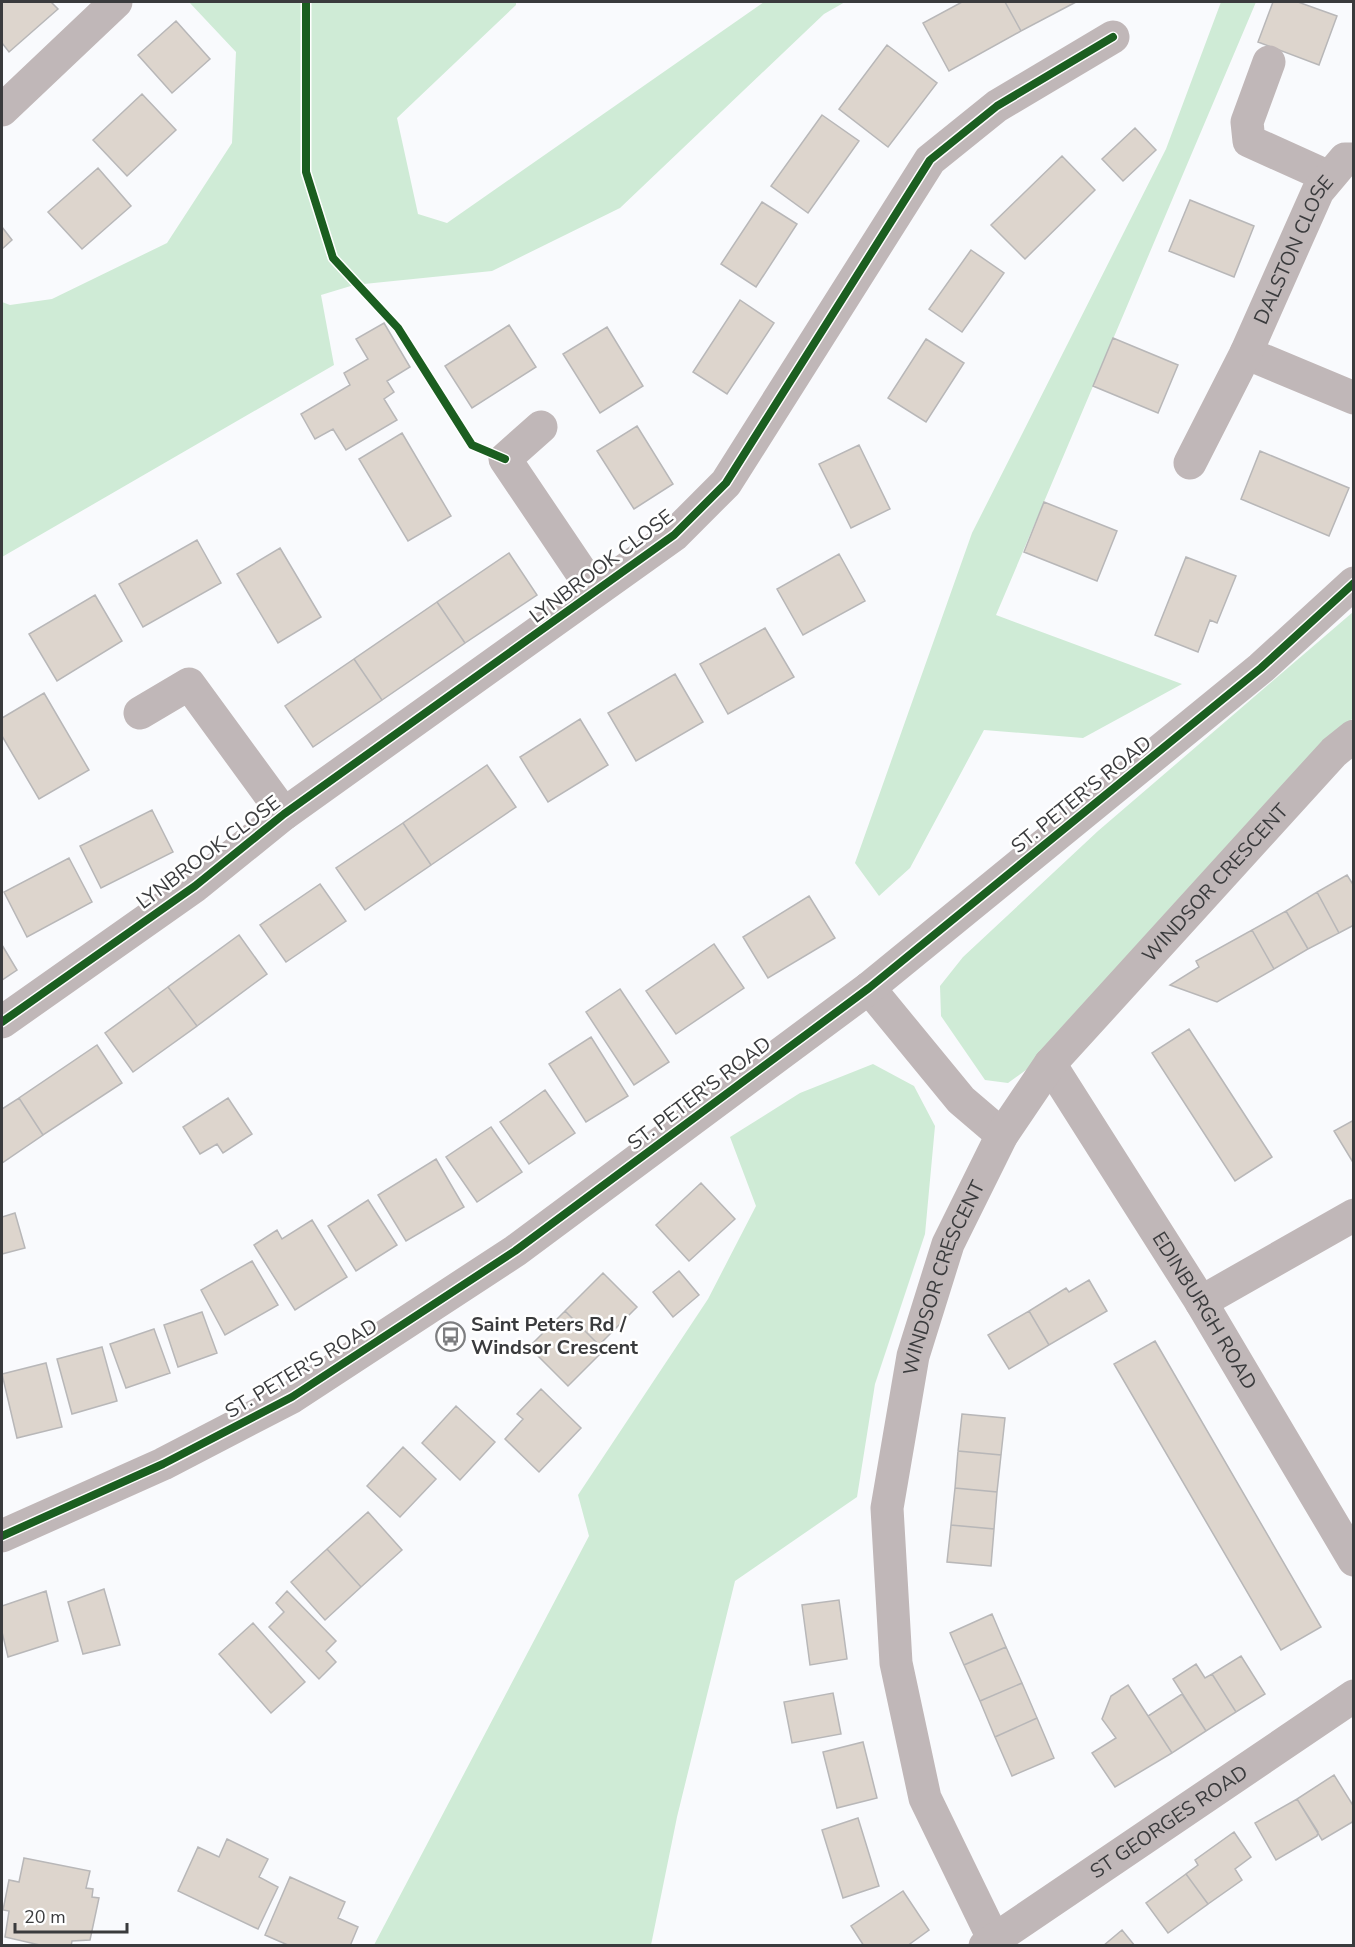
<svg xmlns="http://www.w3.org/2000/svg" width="1355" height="1947" font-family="'Nunito Sans',sans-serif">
	<rect width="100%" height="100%" fill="#f9fafd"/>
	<path fill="#cfebd6" d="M189 2H516V5L397 118 418 214 447 223 764 2H845L824 14 620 208 492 271 354 285 321 295 334 365 2 557V302L10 305 52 299 167 243 232 143 236 52Z
		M1221 2H1256L996 615 1182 684 1083 738 984 730 910 868 879 896 855 863 972 533 1166 149Z
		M1353 612V718L1318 749 1033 1065 1008 1083 985 1080 941 1016 940 986 963 957 1098 831Z
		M873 1064 914 1086 935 1126 925 1234 875 1384 857 1497 735 1581 677 1817 651 1945H374L589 1536 578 1495 708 1299 756 1206 730 1137 800 1093Z"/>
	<path fill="#ddd5cd" stroke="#b8b7b8" stroke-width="1.5" d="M2 2H51L58 9 9 52 2 43Z
		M962 2H1005L1021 31 949 71 923 23Z
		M1005 2H1076L1021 31Z
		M1273 2H1298L1337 16 1319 65 1258 42Z
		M176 21 210 59 172 93 138 55Z
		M887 45 937 83 888 147 839 109Z
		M142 94 176 130 127 176 93 140Z
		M822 115 859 141 808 213 771 186Z
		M1135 128 1156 150 1123 181 1102 159Z
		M1062 156 1095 190 1025 259 991 225Z
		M98 168 131 206 82 249 48 212Z
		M1190 200 1254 226 1234 277 1169 251Z
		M762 202 797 224 756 287 721 264Z
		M2 227 12 240 2 249Z
		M971 250 1004 273 962 332 929 309Z
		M740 300 774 323 727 394 693 372Z
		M384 323 410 367 387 381 394 392 384 399 397 420 346 450 333 429 315 439 301 414 350 385 344 373 368 359 356 339Z
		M509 325 536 367 472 408 445 366Z
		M607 327 643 386 600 413 563 354Z
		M1113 338 1178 365 1158 413 1093 386Z
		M926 339 964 363 926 422 888 398Z
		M637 426 673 484 634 509 597 451Z
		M402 433 451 516 408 541 359 459Z
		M859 445 890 509 851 528 819 464Z
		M1260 451 1349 488 1329 536 1241 499Z
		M1044 502 1117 531 1097 581 1024 552Z
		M197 540 221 583 143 627 119 584Z
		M280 548 321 617 278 643 237 574Z
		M509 553 537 595 465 643 437 602Z
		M839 554 865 601 803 635 777 589Z
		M1186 557 1236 576 1217 623 1210 620 1198 652 1155 635Z
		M95 595 122 641 57 681 29 634Z
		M437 602 465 643 382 700 354 659Z
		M765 628 794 677 728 714 700 664Z
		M354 659 382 700 313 747 285 706Z
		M675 674 703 722 636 761 608 713Z
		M44 693 89 770 39 799 2 736V718Z
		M580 719 608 765 548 802 520 757Z
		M487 765 516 807 431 865 403 823Z
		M152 810 173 852 101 888 80 846Z
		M403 823 431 865 365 910 336 868Z
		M69 858 92 902 27 937 4 892Z
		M1347 875 1354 886V925L1339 933 1317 892Z
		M320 884 346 921 286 962 260 925Z
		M1317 892 1339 933 1308 949 1286 911Z
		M809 896 835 938 768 978 743 937Z
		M1286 911 1308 949 1274 969 1252 930Z
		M1252 930 1274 969 1217 1002 1170 985 1199 967 1196 961Z
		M239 935 267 974 197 1026 168 987Z
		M714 944 744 988 676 1034 646 991Z
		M2 945 17 970 2 980Z
		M168 987 197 1026 133 1072 105 1033Z
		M620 989 669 1062 634 1085 586 1012Z
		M1189 1029 1272 1157 1235 1181 1152 1053Z
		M591 1037 628 1096 586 1122 549 1064Z
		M97 1045 122 1083 43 1135 19 1098Z
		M545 1090 575 1133 529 1164 500 1122Z
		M19 1098 43 1135 2 1163V1109Z
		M228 1098 252 1134 223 1153 217 1144 200 1154 183 1127Z
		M1354 1120V1164L1334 1131Z
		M491 1127 522 1172 477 1202 446 1157Z
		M436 1159 464 1207 406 1241 378 1195Z
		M701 1183 735 1219 689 1261 656 1225Z
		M368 1200 397 1245 356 1271 328 1226Z
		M15 1213 25 1248 2 1254V1217Z
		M312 1220 347 1277 295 1310 254 1245 277 1230 282 1239Z
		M252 1261 278 1305 225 1335 201 1290Z
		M679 1271 699 1295 673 1317 653 1292Z
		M603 1273 637 1307 599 1345 565 1311Z
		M1089 1280 1107 1311 1049 1345 1029 1311 1066 1288 1069 1292Z
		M565 1311 604 1350 568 1386 529 1347Z
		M1029 1311 1049 1345 1009 1369 988 1335Z
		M202 1312 217 1353 178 1367 164 1325Z
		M154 1329 170 1373 126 1388 110 1344Z
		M1155 1341 1321 1627 1281 1650 1114 1364Z
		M102 1347 117 1401 72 1414 57 1359Z
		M46 1363 62 1427 17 1438 2 1374Z
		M541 1389 581 1428 539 1472 505 1439 523 1419 517 1414Z
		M456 1406 495 1442 460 1480 422 1443Z
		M962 1414 1005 1418 1001 1455 958 1451Z
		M403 1447 436 1479 400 1517 367 1486Z
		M958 1451 1001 1455 997 1492 955 1488Z
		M955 1488 997 1492 994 1529 951 1525Z
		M368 1512 402 1550 361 1587 327 1549Z
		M951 1525 994 1529 991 1566 947 1562Z
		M327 1549 361 1587 325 1620 291 1582Z
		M104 1589 120 1645 83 1654 68 1602Z
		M46 1591 58 1641 8 1657 2 1632V1606Z
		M287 1591 336 1641 326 1651 336 1662 319 1679 269 1627 284 1612 276 1603Z
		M839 1600 847 1659 810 1665 802 1605Z
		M992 1614 1006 1647 964 1665 950 1633Z
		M253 1623 305 1682 271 1713 219 1654Z
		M1006 1647 1022 1683 980 1701 964 1665Z
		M1241 1656 1265 1694 1236 1712 1212 1674Z
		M1196 1664 1205 1678 1212 1674 1236 1712 1206 1731 1173 1679Z
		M1022 1683 1037 1718 995 1737 980 1701Z
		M1128 1685 1172 1753 1115 1787 1092 1753 1116 1738 1102 1719 1111 1696Z
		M833 1693 841 1734 792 1743 784 1702Z
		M1182 1694 1206 1731 1172 1753 1148 1716Z
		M1037 1718 1054 1758 1012 1776 995 1737Z
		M863 1742 877 1798 837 1808 823 1752Z
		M1334 1775 1354 1807V1821L1322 1840 1297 1799Z
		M1297 1799 1318 1832 1317 1836 1276 1860 1255 1823Z
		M858 1818 879 1886 843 1898 822 1830Z
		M1234 1832 1251 1857 1235 1869 1242 1880 1208 1904 1186 1874 1198 1865 1195 1860Z
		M227 1839 268 1859 259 1877 278 1887 258 1929 178 1891 198 1847 219 1857Z
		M24 1858 90 1871 86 1888 93 1889 92 1897 99 1898 90 1940 72 1941 71 1946H44L5 1937 9 1911 3 1910 9 1880 19 1882Z
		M1186 1874 1208 1904 1168 1933 1146 1903Z
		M290 1877 345 1902 338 1918 358 1927 350 1946H290L265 1935Z
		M903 1891 929 1930 907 1946H864L851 1926Z
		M1122 1930 1135 1946H1103Z"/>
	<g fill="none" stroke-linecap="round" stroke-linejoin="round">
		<g stroke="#c0b7b8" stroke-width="33">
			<path d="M1269 62 1247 122 1249 141 1329 177"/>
			<path d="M2 110 116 2"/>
			<path d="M1246 353 1354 398"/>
			<path d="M541 427 505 459 594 591"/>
			<path id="s1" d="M1190 463 1246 353 1318 191 1345 159H1354"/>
			<path d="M140 713 189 684 284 814"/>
			<path d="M869 988 961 1100 1002 1135"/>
			<path d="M2 1022 195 886 284 814 674 535 726 483 930 160 997 106 1113 37"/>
			<path id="s2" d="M1050 1064 1201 1302 1354 1560"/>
			<path d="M1201 1302 1354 1215"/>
			<path id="s3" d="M993 1938 925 1798 896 1663 887 1508 913 1356 948 1244 1002 1135 1050 1064 1334 752 1354 736"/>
			<path id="s4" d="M985 1946 1354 1696"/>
		</g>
		<path stroke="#c0b7b8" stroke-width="33" d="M2 1536 163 1464 292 1397 515 1251 869 988 1261 668 1354 583"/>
		<defs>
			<path id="cycleway" d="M306 2V172L333 258 398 328 472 445 505 459
				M2 1022 195 886 284 814 674 535 726 483 930 160 997 106 1113 37
				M2 1536 163 1464 292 1397 515 1251 869 988 1261 668 1354 583"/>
		</defs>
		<use href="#cycleway" stroke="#fff" stroke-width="11"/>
		<use href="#cycleway" stroke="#1b5e20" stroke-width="8"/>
	</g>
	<defs>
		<symbol id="bus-ring" viewBox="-11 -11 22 22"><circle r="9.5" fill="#fff" stroke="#7d7e80" stroke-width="1.5"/><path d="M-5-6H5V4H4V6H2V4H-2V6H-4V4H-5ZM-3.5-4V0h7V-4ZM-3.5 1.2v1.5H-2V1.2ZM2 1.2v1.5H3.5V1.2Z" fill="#7d7e80"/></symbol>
	</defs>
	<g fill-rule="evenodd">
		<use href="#bus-ring" x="434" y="1320" width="33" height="33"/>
	</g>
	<g text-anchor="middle" stroke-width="5" stroke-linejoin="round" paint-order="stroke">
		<g font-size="20" fill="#3a3b3d" stroke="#fff">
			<text dy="7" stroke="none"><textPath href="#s1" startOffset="237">DALSTON CLOSE</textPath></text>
			<text transform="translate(601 566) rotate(-37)" y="7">LYNBROOK CLOSE</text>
			<text transform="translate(1081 794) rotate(-39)" y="7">ST. PETER'S ROAD</text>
			<text transform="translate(208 852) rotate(-37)" y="7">LYNBROOK CLOSE</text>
			<text dy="7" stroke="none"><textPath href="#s3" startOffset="1173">WINDSOR CRESCENT</textPath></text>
			<text transform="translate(699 1093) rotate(-37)" y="7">ST. PETER'S ROAD</text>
			<text dy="7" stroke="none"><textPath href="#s3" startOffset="687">WINDSOR CRESCENT</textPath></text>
			<text dy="7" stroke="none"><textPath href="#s2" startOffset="291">EDINBURGH ROAD</textPath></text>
			<text transform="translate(301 1368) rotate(-31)" y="7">ST. PETER'S ROAD</text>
			<text dy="7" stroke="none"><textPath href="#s4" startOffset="222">ST GEORGES ROAD</textPath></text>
		</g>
		<g font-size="20" font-weight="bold" fill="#3a3b3d" stroke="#fff" text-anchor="start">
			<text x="471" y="1331">Saint Peters Rd /<tspan x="471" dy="23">Windsor Crescent</tspan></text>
		</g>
	</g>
	<rect width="1355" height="1947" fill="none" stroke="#3a3b3d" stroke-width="6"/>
	<path d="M15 1923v9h112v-9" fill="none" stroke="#3a3b3d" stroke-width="3"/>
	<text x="24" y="1923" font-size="18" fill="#3a3b3d" stroke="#ffffff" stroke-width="4.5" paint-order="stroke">20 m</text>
</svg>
